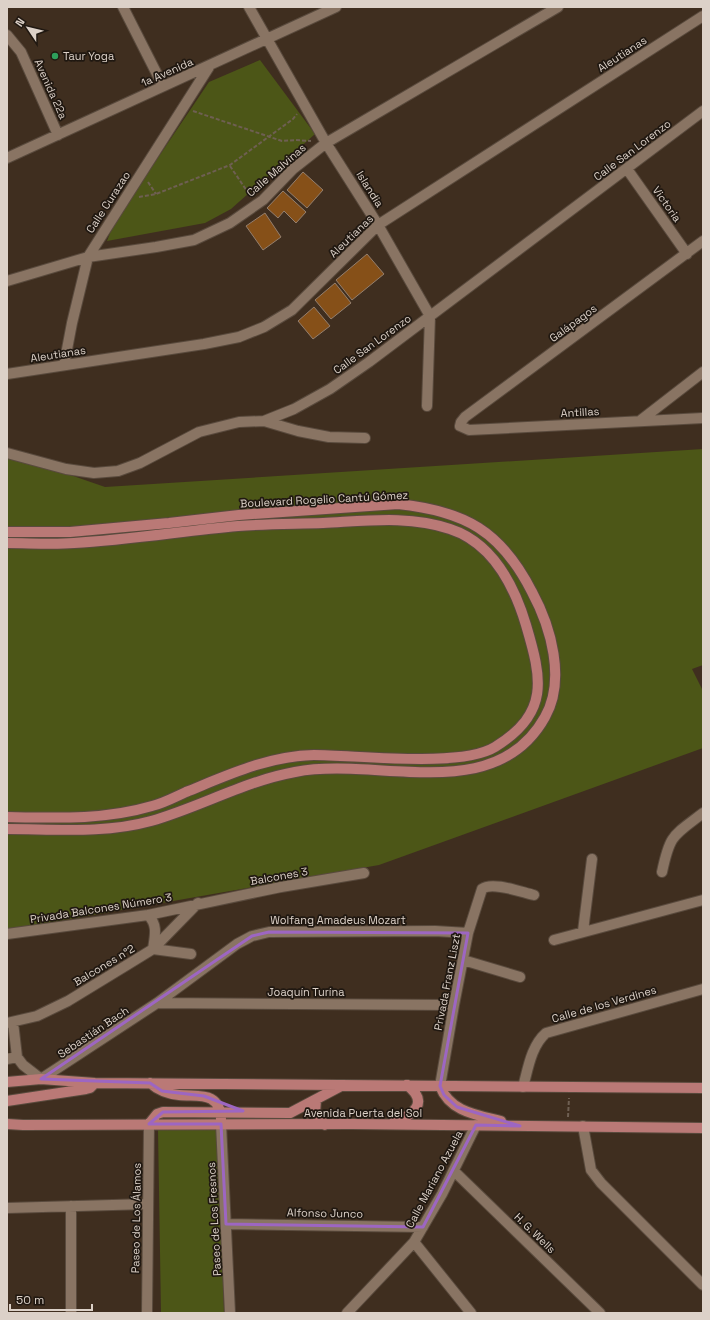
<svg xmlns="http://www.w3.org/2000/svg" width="710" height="1320" font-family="'Space Grotesk',sans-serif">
	<rect width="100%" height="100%" fill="#3f2e1f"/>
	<path fill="#4c5617" d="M260 60 315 134 231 209 205 223 107 241 114 223 209 82Z
		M703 449V665L692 669 703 691V748L379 865 7 930V453L105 487Z
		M158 1129 218 1130 224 1313H161Z"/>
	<path fill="#865018" stroke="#947f6e" d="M303 172 323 190 307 208 287 190Z
		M283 191 306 212 296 223 284 211 278 218 267 208Z
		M265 213 281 237 263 250 246 226Z
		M367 254 384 274 352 300 336 280Z
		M335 283 351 303 331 319 315 300Z
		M314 307 330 326 313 339 298 321Z"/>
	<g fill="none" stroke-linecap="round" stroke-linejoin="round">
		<defs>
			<path id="minor" d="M123 7 163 86
				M249 7 326 143 378 225 430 316 427 406
				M7 35 21 52 58 135
				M7 158 336 7
				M627 169 687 254
				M703 241 465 417 461 422 460 426 469 430 703 418
				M7 281 88 257 156 247 194 240 230 223 263 200 293 169 326 143 558 7
				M64 365 72 323 88 257 209 67
				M7 374 204 344 239 337 264 327 292 310 378 225 703 16
				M641 420 703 372
				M264 421 298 431 329 437 365 438
				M7 453 66 469 94 473 118 471 140 463 199 432 239 422 264 421 294 409 330 389 369 362 703 111
				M662 872C670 834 673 836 703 813
				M148 915C158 925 155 935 153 949L191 954
				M583 931 592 859
				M7 934 148 915 281 887 364 873
				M554 940 703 900
				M463 960 520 977
				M157 1003 454 1005
				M13 1022 17 1057 23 1065 41 1079 157 1003 237 944 252 936 269 932 435 931 468 933
				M7 1023 37 1016 68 1001 127 965 153 949 198 903
				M7 1059 17 1057
				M440 1086 454 1005 468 933 482 889C492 881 521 892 534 895
				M523 1087C528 1069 531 1046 546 1033L703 989
				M221 1124 230 1313
				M583 1126 591 1170 601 1183 703 1285
				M454 1171 600 1313
				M7 1208 148 1204
				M226 1224 423 1227
				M414 1242 471 1313
				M71 1313V1206
				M147 1313 149 1124
				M347 1313 414 1242 442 1194 476 1125"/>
			<path id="major" d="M7 532H70L169 523 239 515 398 504C465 511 501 531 532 592 551 627 566 680 545 717 495 807 378 756 295 772 245 781 200 807 151 821 104 834 54 829 7 829
				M7 543C29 543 52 545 74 543 129 540 183 531 238 526 266 524 295 524 323 523 365 521 410 515 450 529 493 543 514 585 526 625 542 679 550 713 495 747 461 768 357 755 314 755 268 756 228 775 186 792 175 797 164 803 152 806 105 820 56 818 7 817
				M7 1082 41 1079 95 1083 703 1088
				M150 1083C158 1090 168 1094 179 1095 200 1097 219 1091 221 1119
				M440 1086C450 1112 477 1115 501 1121
				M316 1100 315 1113 325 1125
				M7 1101 86 1089 90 1088 95 1083
				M394 1122C413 1115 430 1103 407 1085
				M7 1124 23 1125 352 1124 703 1128
				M149 1124 157 1114 163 1112 290 1113 343 1085"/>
		</defs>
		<use href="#minor" stroke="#594a3d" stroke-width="12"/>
		<use href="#major" stroke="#594a3d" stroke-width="12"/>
		<path stroke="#6e5f52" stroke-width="2" stroke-dasharray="4 2" stroke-linecap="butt" d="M193 111 282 141 296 140 311 141
			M230 166 251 197
			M148 182 156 194
			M139 197 156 194 230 165 293 119 297 114
			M568 1117 569 1098"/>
		<use href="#minor" stroke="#897463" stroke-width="10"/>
		<use href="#major" stroke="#ba7976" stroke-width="10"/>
	</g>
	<path fill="none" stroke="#9d66c2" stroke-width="3" stroke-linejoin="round" d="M269 932 468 933 440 1086 444 1095 457 1107 520 1126 476 1125 423 1227 226 1224 221 1124H149L163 1112 243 1111 204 1096 162 1091 150 1083 41 1079 252 936Z"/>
	<circle fill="#2e9e5b" stroke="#201811" stroke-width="1.5" cx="55" cy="56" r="4"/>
	<g text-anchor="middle" stroke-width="3.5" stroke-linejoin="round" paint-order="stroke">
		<g font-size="11" fill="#dcd1c8" stroke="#201811">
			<text transform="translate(622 54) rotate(-33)" y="4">Aleutianas</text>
			<text transform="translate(167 72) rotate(-24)" y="4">1a Avenida</text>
			<text transform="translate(51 89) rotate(66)" y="4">Avenida 22a</text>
			<text transform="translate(632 150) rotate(-37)" y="4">Calle San Lorenzo</text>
			<text transform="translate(276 170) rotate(-41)" y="4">Calle Malvinas</text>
			<text transform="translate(370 189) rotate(58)" y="4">Islandia</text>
			<text transform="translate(108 202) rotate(-57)" y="4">Calle Curazao</text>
			<text transform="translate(667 204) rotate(55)" y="4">Victoria</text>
			<text transform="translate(351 236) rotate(-44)" y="4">Aleutianas</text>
			<text transform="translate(573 323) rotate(-36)" y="4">Galápagos</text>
			<text transform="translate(372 344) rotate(-36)" y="4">Calle San Lorenzo</text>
			<text transform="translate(58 354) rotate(-9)" y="4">Aleutianas</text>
			<text transform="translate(580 412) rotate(-3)" y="4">Antillas</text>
			<text transform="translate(324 499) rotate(-3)" y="4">Boulevard Rogelio Cantú Gómez</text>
			<text transform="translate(279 876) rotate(-10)" y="4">Balcones 3</text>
			<text transform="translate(101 908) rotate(-9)" y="4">Privada Balcones Número 3</text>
			<text x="338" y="924">Wolfang Amadeus Mozart</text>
			<text transform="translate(104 965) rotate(-31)" y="4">Balcones n°2</text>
			<text transform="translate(447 982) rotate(-79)" y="4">Privada Franz Liszt</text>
			<text x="306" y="996">Joaquín Turína</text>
			<text transform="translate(604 1004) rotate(-16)" y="4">Calle de los Verdines</text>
			<text transform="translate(93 1032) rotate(-34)" y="4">Sebastián Bach</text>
			<text x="363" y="1117">Avenida Puerta del Sol</text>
			<text transform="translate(434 1179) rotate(-62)" y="4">Calle Mariano Azuela</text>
			<text transform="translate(325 1213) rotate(1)" y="4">Alfonso Junco</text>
			<text transform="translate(136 1218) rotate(-89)" y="4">Paseo de Los Álamos</text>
			<text transform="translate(214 1219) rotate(-93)" y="4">Paseo de Los Fresnos</text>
			<text transform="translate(535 1233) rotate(44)" y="4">H. G. Wells</text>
		</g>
		<g font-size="11" fill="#dcd1c8" stroke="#201811" text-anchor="start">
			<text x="63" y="60">Taur Yoga</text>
		</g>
	</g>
	<rect width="710" height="1320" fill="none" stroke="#dcd1c8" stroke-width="16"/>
	<g transform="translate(28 28) rotate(305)" stroke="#201811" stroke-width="3" paint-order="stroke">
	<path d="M0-3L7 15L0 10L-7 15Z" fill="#dcd1c8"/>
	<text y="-6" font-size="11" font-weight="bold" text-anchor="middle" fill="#dcd1c8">N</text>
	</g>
	<path d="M10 1304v6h82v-6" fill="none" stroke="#dcd1c8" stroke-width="2"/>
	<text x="16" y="1304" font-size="12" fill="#dcd1c8" stroke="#201811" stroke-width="3" paint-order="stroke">50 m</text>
</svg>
